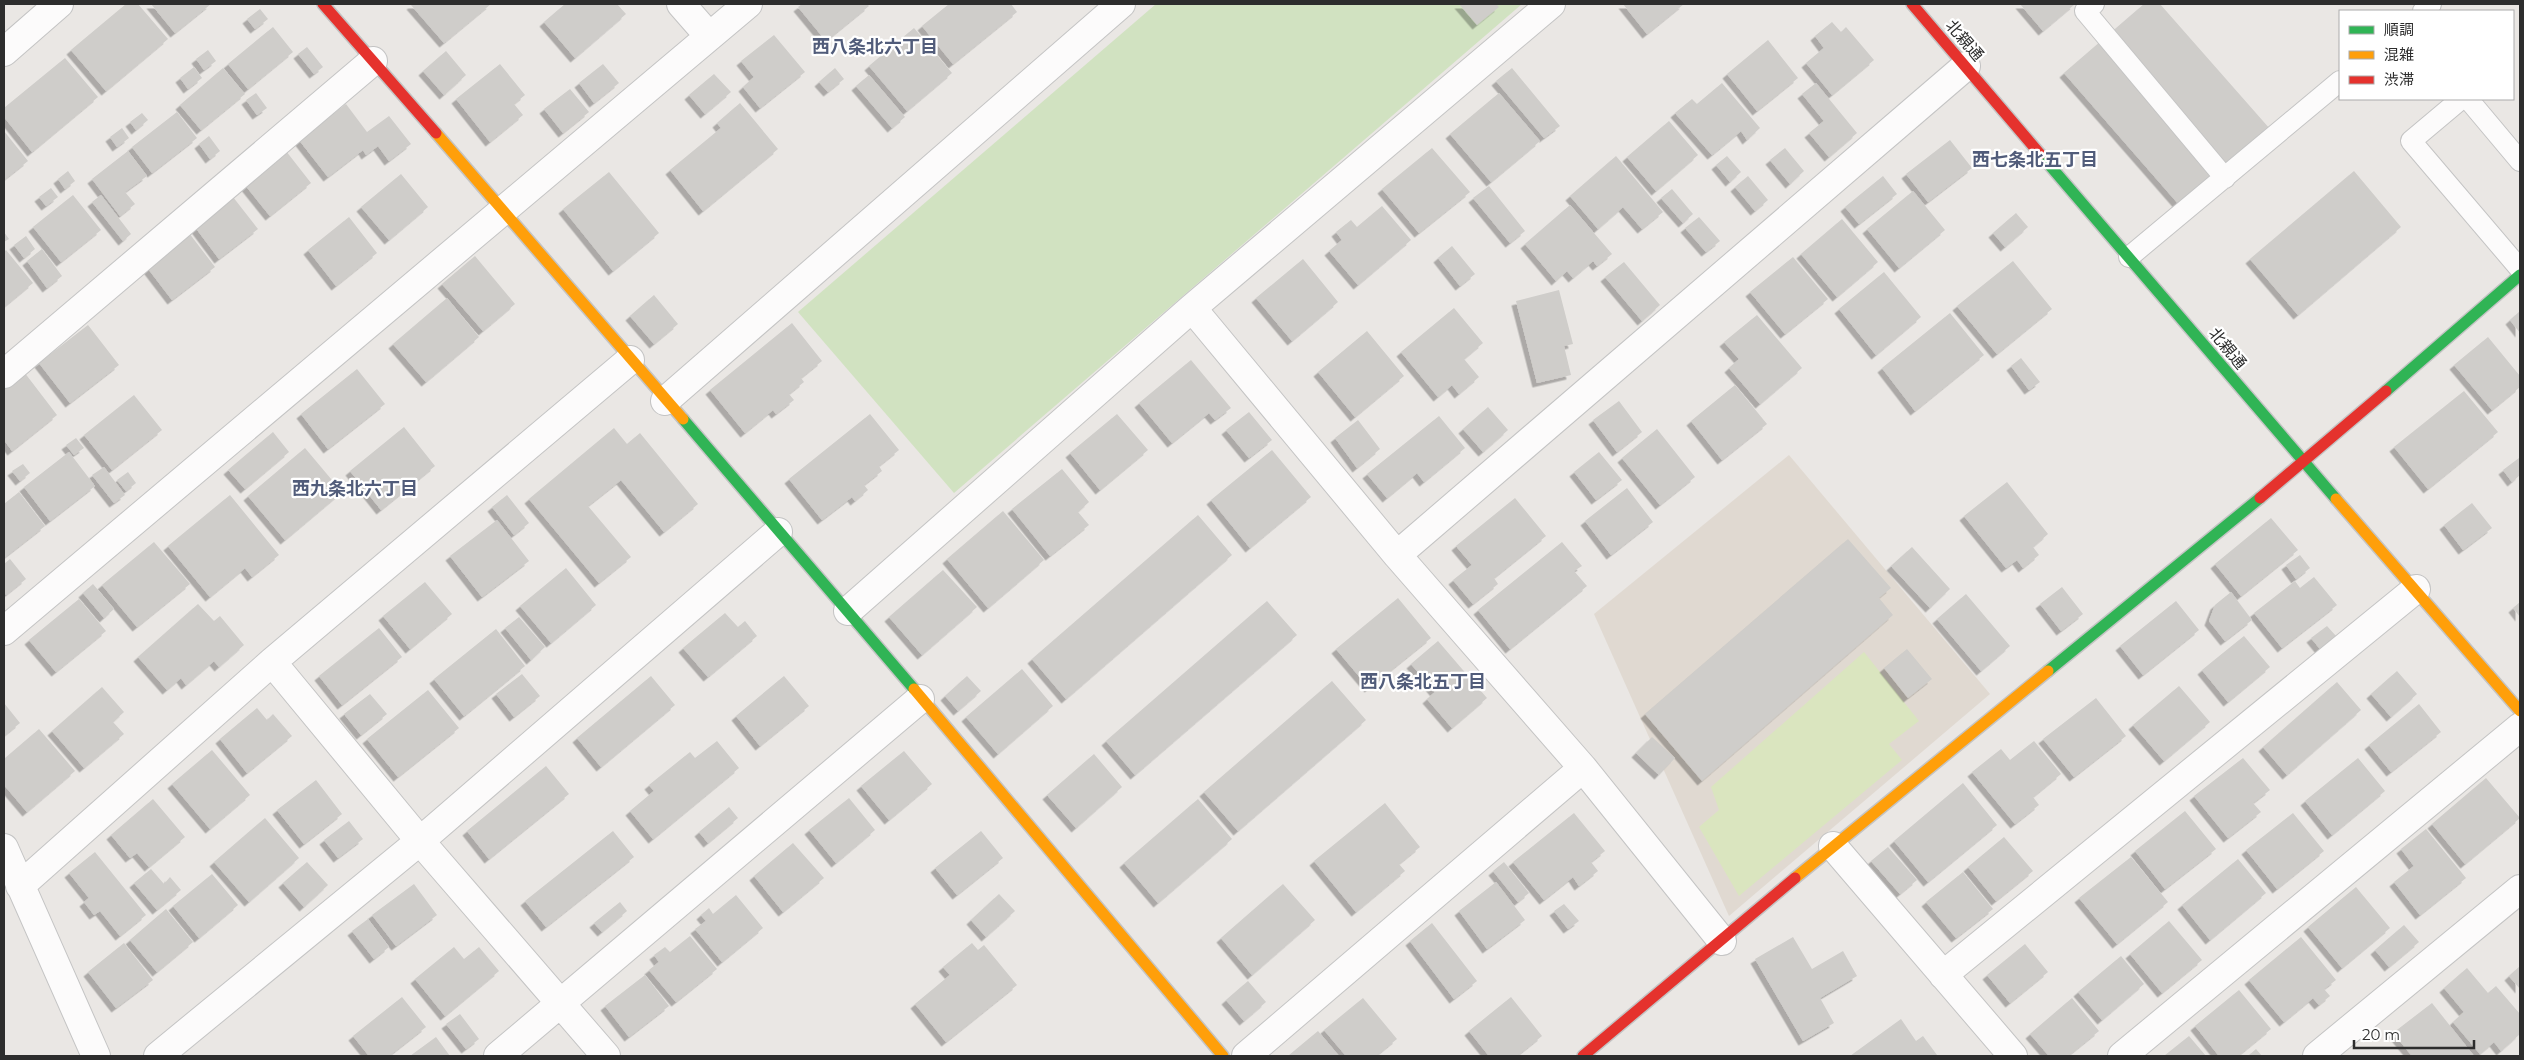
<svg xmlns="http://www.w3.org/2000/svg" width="2524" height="1060" font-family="Montserrat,'Noto Sans JP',sans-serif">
	<defs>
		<filter id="shadow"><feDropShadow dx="-4.5" dy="4.5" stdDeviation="0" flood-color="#0004"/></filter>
	</defs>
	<rect width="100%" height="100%" fill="#eae7e4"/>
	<path fill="#e0d9d1" d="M1789 455 1990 694 1729 916 1594 614Z"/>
	<path fill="#d1e2c1" d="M1156 4H1522L954 493 798 312Z"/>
	<path fill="#dae5bf" d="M1864 652 1919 721 1889 744 1902 760 1739 896 1699 827 1719 810 1711 787Z"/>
	<path fill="#cfcdca" filter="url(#shadow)" d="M126 4H138L168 39 106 91 71 50Z
		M151 4H211L175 33Z
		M413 4H491L444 43 411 5Z
		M565 4H617L626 14 575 58 544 22Z
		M802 4H867L869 6 826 41 798 7Z
		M949 4H1011L1017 12 953 64 922 26Z
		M1459 4H1496L1499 7 1477 25Z
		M1623 4H1684L1647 34Z
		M2020 4H2075L2043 31Z
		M2144 4H2160L2270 129 2181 207 2064 73Z
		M260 9 268 19 255 29 247 19Z
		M1832 22 1841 32 1846 27 1874 60 1832 95 1806 63 1824 48 1815 36Z
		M273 27 293 52 248 89 228 64Z
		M914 28 952 73 907 111 869 66Z
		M774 35 805 72 760 108 743 87 754 77 741 61Z
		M1768 40 1798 78 1757 111 1727 74Z
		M307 47 323 67 314 74 298 54Z
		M208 50 216 61 204 70 196 59Z
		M446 51 466 75 444 95 423 71Z
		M65 58 98 97 32 152 4 117V108Z
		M500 64 525 95 514 104 523 115 490 142 456 99Z
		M603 64 619 83 594 103 579 83Z
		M194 67 202 78 188 89 180 78Z
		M223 68 245 94 201 130 180 105Z
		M835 68 844 79 828 92 819 82Z
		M1512 68 1560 126 1544 138 1496 81Z
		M714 74 731 92 705 114 689 95Z
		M869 75 905 117 892 128 856 86Z
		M1722 83 1760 128 1747 140 1741 131 1712 155 1675 113 1692 99 1697 104Z
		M1816 83 1857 133 1829 157 1809 133 1824 121 1802 94Z
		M570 89 589 112 563 133 544 109Z
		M256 93 267 108 257 115 246 100Z
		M1499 93 1540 141 1491 182 1450 134Z
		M740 103 778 149 703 211 670 170 721 128 717 123Z
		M346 104 367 132 389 116 411 144 389 161 378 146 366 155 363 150 328 177 299 140Z
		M177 112 197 138 152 173 132 147Z
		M142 113 148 120 136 130 130 122Z
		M1669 121 1698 155 1656 191 1627 157Z
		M122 128 129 138 117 147 110 137Z
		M4 131 28 161 4 180Z
		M209 136 220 151 210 159 199 144Z
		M1950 140 1972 168 1928 202 1906 174Z
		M1432 148 1470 192 1419 233 1382 189Z
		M1785 148 1804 171 1790 184 1770 160Z
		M128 151 147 176 125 192 135 204 120 216 92 179Z
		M286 151 311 183 270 216 245 185Z
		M1616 156 1663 212 1642 229 1623 207 1598 229 1570 196Z
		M1727 156 1741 172 1730 182 1716 165Z
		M68 171 75 181 65 189 58 179Z
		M2354 171 2401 227 2298 315 2250 259Z
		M609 172 659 233 613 271 563 209Z
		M401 174 428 207 389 240 361 207Z
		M1748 176 1768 200 1755 211 1735 187Z
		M1883 176 1897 194 1859 224 1845 207Z
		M1489 186 1525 231 1510 243 1473 198Z
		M51 188 58 197 46 206 39 197Z
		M1672 189 1693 214 1683 223 1661 198Z
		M1913 191 1945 230 1899 268 1867 229Z
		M73 195 101 230 61 262 33 227Z
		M101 195 131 234 123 241 92 202Z
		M233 197 258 229 219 259 195 227Z
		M1570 205 1612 254 1597 266 1593 261 1573 278 1567 271 1556 281 1525 244Z
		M1382 206 1411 240 1358 285 1329 251 1342 240 1336 232 1351 220 1357 227Z
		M2016 213 2028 227 2005 247 1993 233Z
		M349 217 377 253 336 286 308 250Z
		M1699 217 1720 241 1706 252 1685 228Z
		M1842 219 1878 262 1837 297 1801 254Z
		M4 232 9 239 4 242Z
		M189 233 215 267 172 300 146 266Z
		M26 236 35 249 24 258 14 245Z
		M1452 246 1475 274 1460 286 1438 258Z
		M42 249 62 276 47 288 27 261Z
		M6 250 33 283 4 307V252Z
		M475 256 515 304 483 331 442 284Z
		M1793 257 1828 299 1785 334 1750 292Z
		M1303 259 1338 302 1292 341 1256 298Z
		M2013 261 2052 309 1997 354 1957 306Z
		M1624 262 1660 305 1642 321 1605 277Z
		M1884 272 1921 317 1876 355 1839 309Z
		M1559 290 1573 344 1564 346 1571 375 1537 383 1516 301Z
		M654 295 678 324 654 344 630 316Z
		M447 298 479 337 426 382 393 344Z
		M1454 308 1483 343 1464 359 1479 377 1459 394 1452 385 1438 397 1401 352Z
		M2520 311V333L2510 320Z
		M1950 313 1984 355 1915 411 1882 368Z
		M1757 315 1802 368 1760 404 1729 368 1739 359 1724 342Z
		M792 323 822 361 801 378 804 382 789 394 794 400 776 414 773 410 745 433 710 390Z
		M88 325 119 365 70 403 39 363Z
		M1367 331 1404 376 1355 417 1318 372Z
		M2488 337 2520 376V387L2492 410 2454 365Z
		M2021 358 2040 382 2029 390 2011 366Z
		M1191 360 1231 408 1215 420 1209 413 1172 443 1139 403Z
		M21 368 57 415 12 451 4 440V381Z
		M357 369 385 404 328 449 301 414Z
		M1735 385 1767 424 1722 460 1691 421Z
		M2464 391 2498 432 2428 489 2394 447Z
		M134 395 162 430 112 470 84 435Z
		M1619 401 1642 432 1617 452 1593 420Z
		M1488 407 1508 430 1483 452 1463 429Z
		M1249 412 1272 440 1249 458 1226 430Z
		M870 414 899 450 879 466 882 471 864 485 868 490 855 501 852 497 822 520 789 479Z
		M1117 414 1148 450 1100 490 1070 453Z
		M1439 416 1465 448 1424 482 1417 473 1387 498 1367 474Z
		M1358 420 1380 449 1357 468 1335 438Z
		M404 427 435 466 381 510 350 471Z
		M614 428 627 444 640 433 698 504 664 532 621 480 588 506 631 557 599 583 529 499Z
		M1657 429 1695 477 1660 505 1622 458Z
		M273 432 289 452 245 489 228 470Z
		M76 438 84 448 74 455 66 445Z
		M305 448 342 492 285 540 248 496Z
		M1272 450 1311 497 1250 548 1211 500Z
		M69 452 95 486 50 521 24 487Z
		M1599 452 1622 480 1596 500 1574 472Z
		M2519 458 2520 475 2512 482 2503 470Z
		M23 464 30 473 20 481 12 471Z
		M104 467 125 495 114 503 92 475Z
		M1062 469 1089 502 1078 512 1089 525 1050 556 1012 509Z
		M128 472 136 483 126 491 117 480Z
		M2007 482 2048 534 2033 547 2039 555 2023 568 2017 560 2006 568 1964 516Z
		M1627 488 1653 522 1611 555 1585 521Z
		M19 492 45 526 4 558V504Z
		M230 495 279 555 252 577 245 568 210 597 168 546Z
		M507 495 529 523 514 535 492 507Z
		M1515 498 1546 536 1494 578 1498 584 1473 604 1453 580 1472 565 1456 546Z
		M2472 503 2492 528 2463 550 2444 525Z
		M1003 511 1044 560 988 608 947 559Z
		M1198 515 1232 555 1066 699 1032 659Z
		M2271 518 2298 550 2241 596 2215 564Z
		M497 520 529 561 482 597 450 556Z
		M1848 539 1891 588 1879 598 1893 615 1702 781 1645 714Z
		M154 542 190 584 137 627 102 585Z
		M1562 542 1582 566 1574 571 1587 586 1510 649 1478 610Z
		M1912 547 1950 589 1930 608 1891 566Z
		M2300 555 2310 568 2296 579 2286 565Z
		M10 559 26 579 6 595 4 591V564Z
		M566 568 596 605 551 643 520 606Z
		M943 570 977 607 922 655 889 617Z
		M2314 577 2337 605 2282 648 2254 613 2295 581 2300 588Z
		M425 582 452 614 410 649 383 616Z
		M93 584 114 609 104 618 83 593Z
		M2062 587 2083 614 2061 631 2040 604Z
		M2231 592 2252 620 2225 641 2209 621 2215 605Z
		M1966 594 2010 646 1981 671 1937 619Z
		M1398 598 1431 638 1369 688 1336 649Z
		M79 599 106 631 56 672 29 640Z
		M1267 601 1297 635 1135 775 1106 741Z
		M2176 601 2199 630 2143 675 2120 646Z
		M2520 602V617L2513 608Z
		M198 604 214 621 220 616 244 645 219 667 214 661 186 685 181 678 167 690 138 657Z
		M725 613 738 627 745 621 757 636 708 677 683 648Z
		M519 617 545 647 531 660 505 628Z
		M2327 626 2336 636 2320 649 2311 638Z
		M379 628 402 657 342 705 319 676Z
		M496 629 525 666 464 716 434 679Z
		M2244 636 2270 667 2228 702 2202 670Z
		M1438 641 1487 698 1452 728 1427 699 1435 692 1411 664Z
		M1907 649 1932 679 1908 698 1884 668Z
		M1022 669 1053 706 998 754 966 717Z
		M2397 671 2417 694 2391 717 2371 694Z
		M522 674 540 696 514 717 496 694Z
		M651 676 675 705 601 767 577 738Z
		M784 676 809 706 760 746 736 716Z
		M967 676 981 691 958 711 945 696Z
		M1332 681 1366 720 1238 831 1204 792Z
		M2337 682 2361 710 2287 775 2263 747Z
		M2179 686 2210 722 2164 761 2133 725Z
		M102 687 124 712 113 722 124 734 84 768 52 731Z
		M428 690 459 728 398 777 367 739Z
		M370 694 387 714 361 735 344 714Z
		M2096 698 2126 736 2074 777 2043 739Z
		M4 703 20 723 4 736Z
		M2419 704 2441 732 2391 772 2369 745Z
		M257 708 267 720 273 714 292 736 247 773 220 739Z
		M39 729 75 771 27 812 4 785V759Z
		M1652 737 1675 758 1659 775 1636 753Z
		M717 741 739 768 653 839 630 811 654 791 649 785 690 752 695 758Z
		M2034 741 2061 774 2033 797 2039 805 2015 824 1972 772 2001 749 2010 760Z
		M212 750 250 795 210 829 172 784Z
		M904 751 932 784 889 820 861 786Z
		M1094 754 1122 787 1076 828 1047 795Z
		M2243 758 2270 790 2253 803 2261 812 2228 838 2194 796Z
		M2358 758 2385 791 2332 835 2305 801Z
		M546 766 569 794 489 859 467 831Z
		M2486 778 2520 818 2465 864 2432 824Z
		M316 780 342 814 304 844 277 810Z
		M1963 783 1997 825 1928 882 1894 841Z
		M849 798 875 830 836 863 809 830Z
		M153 799 185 837 149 867 137 853 130 858 111 835Z
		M1198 799 1232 839 1158 903 1124 863Z
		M1385 803 1420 847 1399 864 1405 871 1356 912 1314 861Z
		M729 807 738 818 708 843 699 832Z
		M2185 811 2216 849 2165 889 2135 851Z
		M1574 813 1605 851 1591 862 1598 871 1579 886 1573 877 1544 900 1513 862Z
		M2293 813 2324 851 2277 889 2246 850Z
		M265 818 299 858 249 902 214 862Z
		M349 821 363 839 338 858 324 840Z
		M2426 829 2466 878 2420 915 2394 882 2414 866 2401 849Z
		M613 831 634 857 546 927 525 901Z
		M981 831 1003 858 957 895 935 868Z
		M2004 837 2033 871 1996 901 1968 867Z
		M793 843 824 878 783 912 754 876Z
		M1888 847 1917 880 1900 894 1871 861Z
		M95 852 146 915 120 936 100 911 94 915 84 902 89 898 69 873Z
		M2131 857 2168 902 2117 944 2079 898Z
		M2238 859 2266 893 2210 940 2182 905Z
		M307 862 328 885 304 907 283 883Z
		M1504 862 1529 893 1518 902 1493 871Z
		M151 869 164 884 170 877 181 890 157 910 134 883Z
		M1963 872 1993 909 1956 938 1926 902Z
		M212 874 238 905 199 938 173 906Z
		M1496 882 1525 920 1487 949 1459 911Z
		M414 884 437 915 396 946 372 915Z
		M1283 884 1315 920 1252 975 1221 938Z
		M2356 887 2390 928 2342 968 2308 927Z
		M999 894 1015 911 986 937 971 920Z
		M736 895 763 928 722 962 695 929 706 921 701 915 709 908 713 914Z
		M620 902 627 911 602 932 594 923Z
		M1564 904 1579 921 1568 929 1554 911Z
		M166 909 193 942 157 972 130 940Z
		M368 919 389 947 374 959 352 931Z
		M2169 921 2202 960 2162 993 2130 954Z
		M1432 923 1477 981 1454 999 1410 941Z
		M2404 925 2419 942 2389 967 2375 950Z
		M690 936 717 969 676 1002 649 970 659 962 654 955 665 947 670 952Z
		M1793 937 1812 969 1843 951 1857 976 1820 998 1834 1023 1803 1041 1755 959Z
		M2301 937 2336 980 2324 989 2330 996 2319 1005 2313 998 2284 1022 2249 980Z
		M124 943 153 980 116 1008 88 972Z
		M972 943 978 950 984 945 1017 985 946 1042 915 1004 950 975 943 967Z
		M2025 944 2048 972 2010 1003 1987 975Z
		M454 947 464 959 479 947 499 971 445 1016 415 979Z
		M2121 956 2144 984 2102 1020 2078 992Z
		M2520 966V989L2509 976Z
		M2467 968 2488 993 2496 986 2520 1014V1034L2501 1051 2494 1042 2480 1054 2453 1022 2464 1012 2444 988Z
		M645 975 669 1006 629 1037 605 1006Z
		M1248 981 1266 1002 1244 1021 1226 1000Z
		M2239 990 2271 1029 2238 1056H2219L2195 1026Z
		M402 997 426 1027 389 1056H369L353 1036Z
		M1511 997 1542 1036 1517 1056H1489L1469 1031Z
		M1363 998 1397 1039 1376 1056H1346L1324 1030Z
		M2072 998 2099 1031 2068 1056H2049L2030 1034Z
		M2432 1003 2474 1056H2412L2393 1033Z
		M460 1014 479 1039 466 1049 446 1024Z
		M1901 1019 1916 1041 1923 1036 1937 1055 1850 1056Z
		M1318 1031 1339 1056H1288Z
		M2189 1036 2206 1056H2164Z
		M436 1037 450 1056H410Z
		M2256 1049 2262 1056H2248Z"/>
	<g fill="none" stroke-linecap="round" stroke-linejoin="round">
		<defs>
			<path id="lane" d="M2094 4 2085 11 2225 178
				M2423 11 2431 4
				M2461 99 2411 141 2520 269
				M2468 99 2520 161
				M2129 257 2340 81"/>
			<path id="street" d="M681 4 709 36
				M4 52 59 4
				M1192 308 1397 555 1583 768 1722 941
				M4 374 373 61
				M665 401 1121 4
				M1397 555 1966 66
				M848 611 1192 308 1551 4
				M4 631 748 4
				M272 662 420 841 606 1056
				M1833 846 2013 1056
				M4 848 96 1056
				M20 886 272 662 630 360
				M1943 975 2416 589
				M158 1056 420 841 778 532
				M498 1056 920 699
				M1246 1056 1583 768
				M2122 1056 2520 727
				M2317 1056 2520 889"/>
			<path id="fast" d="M2040 154 2336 499
				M2386 391 2520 275
				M683 419 914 689
				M2048 671 2260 498"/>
			<path id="slow" d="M436 133 683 419
				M2336 499 2520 711
				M914 689 1223 1056
				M1795 878 2048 671"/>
			<path id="jam" d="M323 4 436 133
				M1912 4 2040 154
				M2260 498 2386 391
				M1583 1056 1795 878"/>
		</defs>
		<use href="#lane" stroke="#c4c4c4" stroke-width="22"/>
		<use href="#street" stroke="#c4c4c4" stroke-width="30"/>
		<use href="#fast" stroke="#c4c4c4" stroke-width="14"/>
		<use href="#slow" stroke="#c4c4c4" stroke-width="14"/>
		<use href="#jam" stroke="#c4c4c4" stroke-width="14"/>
		<use href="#lane" stroke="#fcfbfb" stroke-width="20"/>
		<use href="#street" stroke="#fcfbfb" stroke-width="28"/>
		<use href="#fast" stroke="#30b455" stroke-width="11"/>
		<use href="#slow" stroke="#ff9f0a" stroke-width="11"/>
		<use href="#jam" stroke="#e5322d" stroke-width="11"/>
	</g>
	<g text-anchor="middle" stroke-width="4.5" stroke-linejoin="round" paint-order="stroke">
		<g font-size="16" fill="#2d2d2d" stroke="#fff">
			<text transform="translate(1965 40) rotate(49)" y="6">北親通</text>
			<text transform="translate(2228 348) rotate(50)" y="6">北親通</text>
		</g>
		<g font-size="18" font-weight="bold" fill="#515c7a" stroke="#fff">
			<text x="875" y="53">西八条北六丁目</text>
			<text x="2035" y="166">西七条北五丁目</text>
			<text x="355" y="495">西九条北六丁目</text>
			<text x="1423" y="688">西八条北五丁目</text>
		</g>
	</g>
	<rect width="2524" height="1060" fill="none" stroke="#2d2d2d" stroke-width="10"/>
	<rect x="2339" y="10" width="175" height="90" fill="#ffffff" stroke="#ababab"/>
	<rect x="2349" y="26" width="25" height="8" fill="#30b455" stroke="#ababab"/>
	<text x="2384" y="35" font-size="15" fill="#2d2d2d">順調</text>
	<rect x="2349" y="51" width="25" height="8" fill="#ff9f0a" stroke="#ababab"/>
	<text x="2384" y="60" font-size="15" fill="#2d2d2d">混雑</text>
	<rect x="2349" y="76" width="25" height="8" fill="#e5322d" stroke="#ababab"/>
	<text x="2384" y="85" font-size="15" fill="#2d2d2d">渋滞</text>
	<path d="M2354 1040v8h120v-8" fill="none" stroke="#2d2d2d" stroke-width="2.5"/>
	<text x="2362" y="1040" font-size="15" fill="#2d2d2d" stroke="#ffffff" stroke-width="4" paint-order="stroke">20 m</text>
</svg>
